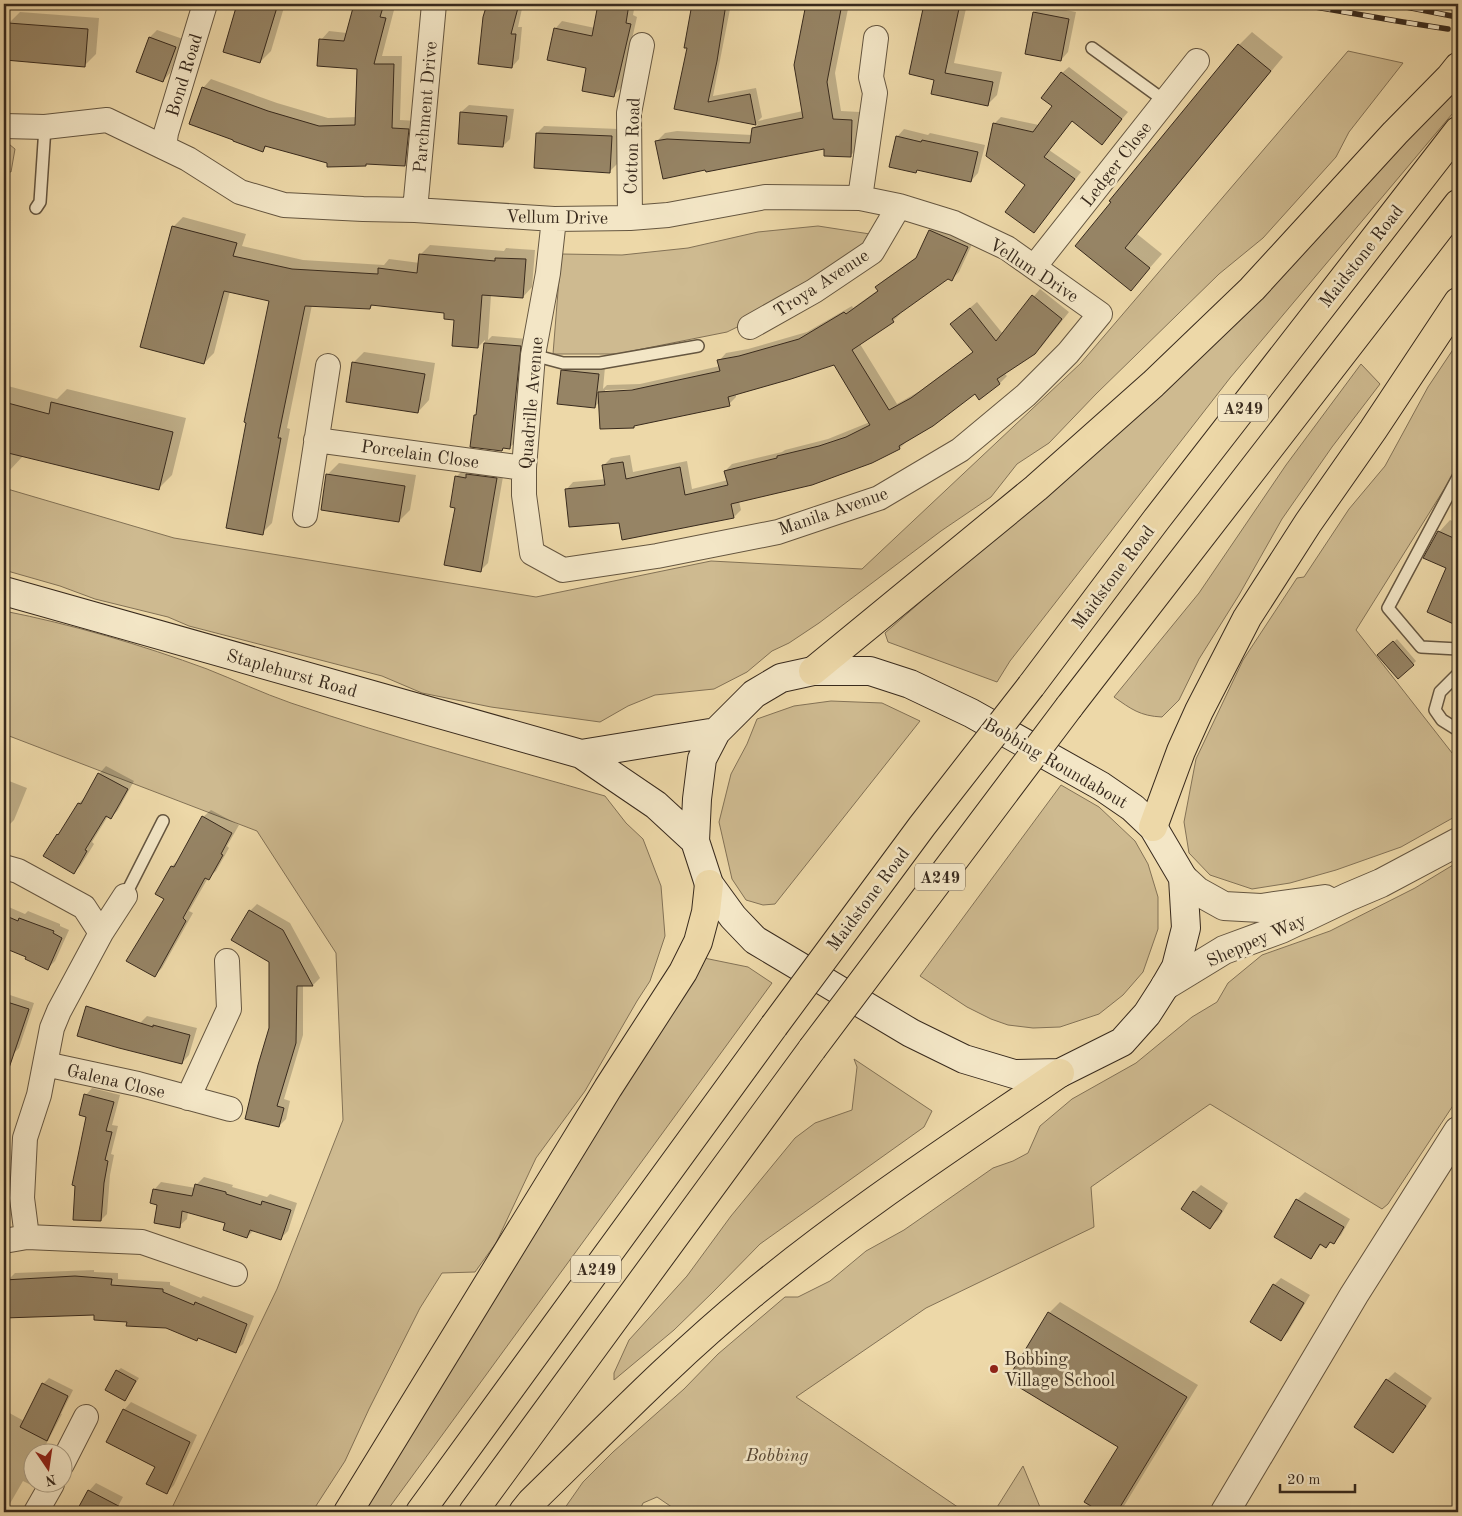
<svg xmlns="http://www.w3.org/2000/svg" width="1462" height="1516" font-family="'Old Standard TT',serif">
	<rect width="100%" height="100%" fill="#edd8a8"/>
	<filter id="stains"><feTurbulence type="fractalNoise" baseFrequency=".004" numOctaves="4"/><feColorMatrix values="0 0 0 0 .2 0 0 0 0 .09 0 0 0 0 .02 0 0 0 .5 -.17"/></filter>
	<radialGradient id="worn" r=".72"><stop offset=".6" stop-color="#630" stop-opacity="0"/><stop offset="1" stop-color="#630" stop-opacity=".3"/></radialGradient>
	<path fill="#ceba90" stroke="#837256" d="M1348 51 1403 63 1349 132 1336 157 1263 238 1219 274 1096 394 1049 443 1017 464 991 497 941 531 819 623 789 643 772 651 747 672 714 689 655 695 628 706 600 722 491 707 422 693 382 676 189 626 168 617 95 599 60 586 4 570V488L174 538 536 597 711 561 862 569 1081 363Z
		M1458 83V107L1230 378 1010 661 997 682 888 642 885 633 1200 358Z
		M4 140 15 149 11 172 4 171Z
		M818 226 870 234 865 252 764 314 727 332 617 354H553L561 254 622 255 688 248 758 232Z
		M1458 342V467L1356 630 1456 758 1458 757V815L1401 847 1336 870 1290 883 1252 889 1210 875 1189 853 1184 822 1196 759 1243 660 1297 578 1304 577 1349 509 1385 466 1428 387Z
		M1361 364 1380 384 1332 447 1282 519 1239 595 1199 659 1179 700 1162 717C1140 716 1131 709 1114 697L1199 593 1286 465Z
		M4 611C71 624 142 645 207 669 235 680 262 693 291 703 394 738 500 766 605 796L626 823 643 839 661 886 665 936 650 981 637 1001 585 1091 536 1158 496 1243 475 1272 442 1273 420 1308 369 1409 345 1461 312 1512H170L277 1289 343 1120 336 953 257 831 4 734Z
		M831 701 882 703 920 721 775 904 763 905 746 900 732 879 719 822 731 774 747 744 757 719 794 706Z
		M1061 785 1099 807 1135 841 1148 864 1158 897V929L1143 972 1123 995 1099 1014 1060 1027 1033 1028 1008 1025 991 1019 967 1007 920 976Z
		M1458 862V1098L1388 1204 1382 1209 1210 1104 1091 1187 1094 1227 926 1308 796 1397 965 1512H679L657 1497 643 1503 639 1512H562L583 1482 613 1452 684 1389 718 1354 785 1297H798L830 1281 866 1251 904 1230 993 1168 1013 1161 1028 1153 1040 1126 1072 1099 1136 1063 1192 1017 1217 1002 1228 983 1262 955 1330 931 1415 888Z
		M704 958 748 967 772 983 386 1512H362Z
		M854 1059 932 1111 924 1127 760 1244 713 1292 674 1330 614 1380V1373L629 1340 687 1276 731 1216 795 1138 815 1123 852 1110 857 1067Z
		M1023 1466 1042 1512H994Z"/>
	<path fill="#0003" fill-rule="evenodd" d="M238 4H285L271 51 260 62 224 51Z
		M355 4H389L388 8 394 10 382 56H402L400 120 417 121 413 156 405 164 368 163 365 165 328 163 267 146 262 151 203 88 211 79 277 103 328 118 357 117 358 68 321 40 329 31 347 33Z
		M488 4H523L518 27H522L519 59 512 67 484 17Z
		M599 4H635L633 15 637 17 621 88 613 96 555 29 562 21 595 28Z
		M693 4H731L713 96 756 88 762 117 758 121 803 111 796 65 808 4H849L835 73 841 111 860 112 859 147 850 156 826 147 706 168 656 142 665 133 677 131 752 135 753 129 758 124 675 108 688 47H685Z
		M926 4H967L954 63 1002 72 997 95 987 105 935 79 910 73Z
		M1041 5 1076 12 1068 52 1061 60 1034 12Z
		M20 12 99 18 96 54 85 65 9 23Z
		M157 30 183 39 170 73 163 81 150 37Z
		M1252 32 1283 57 1137 234 1162 254 1131 289 1077 246 1239 45Z
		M1069 67 1128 112 1102 143 1073 120 1049 150 1081 172 1040 225 1027 185 994 124 1001 117 1039 125 1054 106 1062 73Z
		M469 105 514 109 510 139 503 146 461 112Z
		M544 126 619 129 617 164 610 171 537 133Z
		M904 129 928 135 930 133 985 145 978 173 971 181 918 169 916 171 897 137Z
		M183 217 246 234 242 246 303 260 384 265 389 259 420 263V255L430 245 504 251 506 248 535 250 532 287 523 297 491 295 488 340 492 336 527 339 517 441 509 448 504 447 502 450 475 415 478 412 485 340 478 347 455 319 446 311 374 304 370 308 312 305 287 428 290 429 272 523 262 533 270 300 230 291 214 353 204 363 173 227Z
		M937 223 974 240 959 272 952 279 948 278 899 312 900 314 893 321 860 344 897 404 920 391 974 351 959 317 977 302 1003 334 1040 289 1069 312 1042 346 1034 353 1004 373 1007 376 1000 383 976 393 907 441 900 448 739 501 741 510 734 517 623 539 620 521 566 490 573 482 606 479 603 466 611 458 630 455 633 472 687 461 692 489 728 480 725 471 732 464 782 452 785 450 828 439 870 422 835 363 736 394V397L729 404 636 425 634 427 600 401 595 407 562 371 569 363 605 367 603 389 607 385 640 384 720 366 719 361 726 353 748 349 807 332 852 306 853 308 878 290 876 287 884 280 918 256 930 230ZM638 389V391L605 393V390Z
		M364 352 435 363 429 400 418 412 353 363Z
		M4 385 57 399 67 389 186 418 172 475 158 489 23 456 9 471 4 470Z
		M339 463 416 475 410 510 399 521 328 474Z
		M464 469 504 471 488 563 481 570 456 507V477Z
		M1458 516V625L1428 612 1448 567 1439 532 1450 520 1456 523Z
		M1397 639 1416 661 1413 664 1382 652Z
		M106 766 134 781 118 810 111 818 108 816 92 842 94 844 81 865 74 873 45 856 58 834 64 828 79 803 86 796 99 774Z
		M4 779 27 788 14 820 7 827 4 826Z
		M211 810 239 825 227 846 229 848 216 871 208 878 189 911 193 913 162 968 154 976 172 866 179 859 203 817Z
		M257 904 290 923 320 978 313 985H303V1035L284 1099 290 1101 286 1119 279 1126 246 1118 271 1028V961L250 911Z
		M4 905 25 914 28 911 60 924V926L69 930 55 961 48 968 27 956 4 947Z
		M4 993 34 1003 19 1048 13 1054 4 1087Z
		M147 1016 197 1028 189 1055 182 1063 140 1023Z
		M92 1088 120 1095 112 1125 118 1126 111 1154 114 1155 110 1175 107 1214 101 1220 86 1095Z
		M204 1177 233 1185 232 1187 267 1197 270 1194 297 1203 288 1231 281 1238 254 1230 247 1237 227 1222 188 1212 187 1219 179 1226 158 1204 154 1190 161 1182 196 1188V1185Z
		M1201 1185 1228 1203 1218 1220 1210 1227 1194 1192Z
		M1305 1192 1350 1219 1341 1235 1333 1243 1331 1241 1326 1246 1322 1244 1311 1257 1275 1237 1297 1200Z
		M94 1270V1272L118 1273V1279L170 1282V1285L201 1298 203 1296 254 1316 243 1344 235 1351 166 1326 96 1314 4 1317 8 1280 15 1273Z
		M1281 1278 1310 1295 1288 1332 1281 1340 1274 1285Z
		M1060 1302 1198 1385 1124 1506 1118 1512H1103L1086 1502 1119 1447 1049 1313Z
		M121 1368 139 1378 125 1400 117 1371Z
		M1395 1372 1432 1398 1400 1444 1393 1452 1356 1426 1387 1380Z
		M49 1378 73 1390 61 1414H62L41 1454H32V1483L31 1485 23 1481 8 1507 4 1512V1410L24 1421 43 1384Z
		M131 1402 197 1435 174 1485 167 1493 157 1466 124 1410Z
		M96 1483 123 1497 115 1512H77L89 1491Z"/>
	<path fill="#968465" stroke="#382a1d" d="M237 4H278L260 63 223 52Z
		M354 4H384L380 17 386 18 374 64H394L392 128 409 129 405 166 366 164V166L327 167V163L265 146 263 152 233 141V140L189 124 202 87 268 111 319 126 355 125 357 69 317 66 319 39 344 41Z
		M487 4H519L511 34H516L512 68 478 64 483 17Z
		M598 4H629L626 23 631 24 614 97 582 91 586 68 547 60 554 28 592 36Z
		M692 4H726L717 61 708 102 750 94 756 125 674 109 687 48H684Z
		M806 4H842L827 82 833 119 852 120 851 157 824 156V149L706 172 705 170 663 179 655 141 667 139 750 143 752 128 803 118 794 65Z
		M924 4H960L945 73 993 82 988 106 931 94 934 80 909 74Z
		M1033 12 1069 19 1061 61 1025 54Z
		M8 23 88 29 85 67 5 60Z
		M149 37 176 47 163 82 136 72Z
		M1238 44 1271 71 1125 248 1150 268 1131 291 1075 246 1111 202 1109 201Z
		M1061 72 1122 119 1102 145 1072 121 1044 157 1075 179 1034 233 1005 212 1025 185 986 156 993 123 1033 132 1052 106 1041 98Z
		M460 112 507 116 503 147 458 144Z
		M536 133 612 136 610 173 534 168Z
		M896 136 921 142 922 140 978 152 971 182 917 170 916 173 889 167Z
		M172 226 237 243 233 256 292 269 378 274V268L417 273 419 254 495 261V258L526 259 523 298 482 295 478 348 452 346 454 320 444 319V313L371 305 370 309 305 306 278 438H281L263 535 226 528 246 423 244 422 269 301 224 291 204 364 140 347Z
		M929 230 968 247 952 281 948 279 892 319 894 322 852 350 889 410 911 398 973 352 950 324 970 308 996 341 1032 295 1062 319 1035 354 997 379 1000 384 979 400 975 394 933 426 899 446 900 449 872 463 812 485 731 504 734 518 622 540 619 523 569 527 565 489 605 485 602 465 623 462 626 479 680 467 685 495 728 485 724 471 777 458V456L819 446 846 437 870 425 834 365 791 379 728 397 730 406 634 426V428L600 429 598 392 632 390 720 371 717 360 739 356 799 339 844 312 846 314 878 291 875 287 916 258Z
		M484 343 521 346 510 449 503 448 502 451 470 447 474 415H476Z
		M352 362 425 374 418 413 346 402Z
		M561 370 599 374 595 408 557 404Z
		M4 402 49 414 51 402 173 432 159 490 4 452Z
		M326 474 405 486 399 522 321 510Z
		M466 474 497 478 481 572 444 565 455 508 450 507 455 476 466 478Z
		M1438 531 1458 540V626L1427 612 1446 568 1423 558Z
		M1393 641 1414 665 1398 679 1377 655Z
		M98 773 128 789 111 819 106 816 85 850 87 851 74 874 43 856 57 834 58 835 78 803 81 804Z
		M202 816 232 833 221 854 223 855 209 880 205 878 183 918 186 921 155 977 126 961 164 899 155 894 171 866 174 867Z
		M249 910 283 930 313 986H297L296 1043 277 1106 284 1108 279 1127 245 1119 258 1065 269 1028V962L231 940Z
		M4 915 18 921 19 918 54 931 53 933 62 938 48 970 25 959 26 957 4 948Z
		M4 1001 29 1009 8 1071H4Z
		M86 1006 153 1027V1025L190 1035 182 1064 119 1048 77 1036Z
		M84 1094 114 1102 106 1131 112 1132 105 1160 108 1161 104 1183 101 1221 73 1220 75 1186 72 1185 86 1117 79 1115Z
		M195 1184 226 1192V1194L261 1205 262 1201 291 1210 281 1240 250 1230 247 1238 223 1230 225 1223 182 1211 180 1228 154 1223 157 1205 150 1203 153 1189 192 1196Z
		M1193 1191 1222 1211 1210 1229 1181 1209Z
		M1296 1199 1344 1227 1334 1244 1330 1242 1326 1248 1320 1244 1311 1259 1274 1237Z
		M75 1276 112 1279 111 1285 163 1289V1292L194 1305 195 1302 247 1324 236 1353 198 1338 197 1341 166 1328 126 1326 127 1322 94 1320V1315L4 1318V1280Z
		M1273 1284 1304 1303 1281 1341 1250 1322Z
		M1048 1312 1187 1397 1117 1512H1101L1084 1502 1118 1447 1007 1380Z
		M116 1370 136 1381 125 1401 105 1390Z
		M1386 1379 1426 1406 1393 1453 1354 1427Z
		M42 1383 68 1396 47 1441 20 1427Z
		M123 1409 190 1442 167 1494 146 1484 155 1467 106 1442Z
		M88 1490 130 1512H76Z"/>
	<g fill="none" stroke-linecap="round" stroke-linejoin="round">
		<defs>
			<path id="service" d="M1092 48 1165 101
				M36 208 40 202 45 127
				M533 355 563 363H600L698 346
				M1458 477 1388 608 1421 647 1458 649
				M1458 674 1440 692 1435 710 1442 720 1458 730
				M125 896 163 821"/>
			<path id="minor" d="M4 126 45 127 107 120 188 159 240 192 284 205 363 209 415 210 554 219 630 218 668 215 765 197 860 198 899 206 954 223 1007 248 1100 314 1068 353 1026 395 960 450 879 498 778 532 657 556 563 570 532 553 524 495V468L533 355 548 273 554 219
				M164 147 166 133 205 4
				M860 198 875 93 871 77 876 38
				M415 210 434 4
				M630 218 629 113 642 45
				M1034 267 1197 61
				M750 327 814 291 872 252 899 206
				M316 440 524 468
				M305 515 328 366
				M4 867 18 871 84 907 101 933
				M45 1064 138 1084 230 1109
				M188 1098 229 1009 227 961
				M27 1237 22 1198 25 1138 39 1095 52 1028 59 1011 101 933 125 896
				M4 1241 27 1237 142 1242 235 1274
				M62 1464 86 1417
				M36 1512 52 1484"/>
			<path id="tertiary" d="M1183 878 1197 891 1224 906 1261 908 1325 899
				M1165 986 1224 950 1281 929 1348 897 1381 883 1458 842
				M1225 1512 1354 1295 1458 1131"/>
			<path id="secondary" d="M4 591 581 754 656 805 695 841
				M813 671H870L910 684 971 713 1101 786 1133 808 1153 827 1183 878 1186 928 1176 967 1165 986 1147 1014 1122 1042 1060 1073 1014 1074 964 1059 911 1033 755 940 733 917 709 884 695 841 697 799 702 759 716 732 754 694 781 678Z
				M581 754 716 732"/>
			<path id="trunk" d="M813 671 1036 488 1153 384 1252 289 1395 133 1450 77 1458 67
				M1031 686 1156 520 1458 131
				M1069 707 1458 204
				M1153 827 1181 751 1199 711 1247 618 1308 523 1373 430 1458 302
				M348 1512 608 1088 683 972 698 942 706 912 709 884
				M420 1512 774 1026
				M473 1512 812 1049
				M523 1512 531 1502C603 1432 673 1359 751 1295 849 1214 955 1145 1060 1073"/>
		</defs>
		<use href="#service" stroke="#655640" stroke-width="14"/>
		<use href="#minor" stroke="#655640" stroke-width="26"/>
		<use href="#tertiary" stroke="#655640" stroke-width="30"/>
		<use href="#secondary" stroke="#382a1d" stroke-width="30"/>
		<use href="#trunk" stroke="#382a1d" stroke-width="30"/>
		<use href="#service" stroke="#f3e6c6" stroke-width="11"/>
		<use href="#minor" stroke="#f3e6c6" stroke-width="24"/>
		<use href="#tertiary" stroke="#f3e6c6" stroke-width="28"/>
		<use href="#secondary" stroke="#f3e6c6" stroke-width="28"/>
		<use href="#trunk" stroke="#edd8a8" stroke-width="28"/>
		<defs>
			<path id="rail" d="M1298 4 1403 22 1448 29
				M1391 4 1457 17"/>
		</defs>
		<use href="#rail" stroke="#382a1d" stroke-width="5.5"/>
		<use href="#rail" stroke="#f3e6c6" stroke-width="4" stroke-dasharray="11" stroke-linecap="butt"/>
		<defs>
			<path id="trunk-bridge" d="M774 1026 922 826 1031 686
				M812 1049 1069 707"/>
		</defs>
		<use href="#trunk-bridge" stroke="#382a1d" stroke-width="30" stroke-linecap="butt"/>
		<use href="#trunk-bridge" stroke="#edd8a8" stroke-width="28"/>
	</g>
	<circle fill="#8f2418" stroke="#f3e6c6" stroke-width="2" cx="994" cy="1369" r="5"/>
	<g text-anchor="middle" stroke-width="5" stroke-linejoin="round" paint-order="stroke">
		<g fill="#f3e6c6" stroke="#706250" stroke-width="1">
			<rect x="1218" y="394.5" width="50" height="27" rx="4"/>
			<rect x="915" y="863.5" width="50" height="27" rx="4"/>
			<rect x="571" y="1255.5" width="50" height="27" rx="4"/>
		</g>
		<g font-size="16" font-weight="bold" fill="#382a1d">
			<text x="1243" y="414">A249</text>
			<text x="940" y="883">A249</text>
			<text x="596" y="1275">A249</text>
		</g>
		<g font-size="18" fill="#382a1d" stroke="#f3e6c6">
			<text transform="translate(184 75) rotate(-73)" y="6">Bond Road</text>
			<text transform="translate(425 107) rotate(-85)" y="6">Parchment Drive</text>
			<text transform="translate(632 146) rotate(-88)" y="6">Cotton Road</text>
			<text transform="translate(1116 164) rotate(-52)" y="6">Ledger Close</text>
			<text transform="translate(557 217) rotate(1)" y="6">Vellum Drive</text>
			<text transform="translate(1361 256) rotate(-52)" y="6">Maidstone Road</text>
			<text transform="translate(1034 270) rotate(33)" y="6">Vellum Drive</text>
			<text transform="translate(821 283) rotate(-33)" y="6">Troya Avenue</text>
			<text transform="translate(531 403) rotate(-85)" y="6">Quadrille Avenue</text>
			<text transform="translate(420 454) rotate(8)" y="6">Porcelain Close</text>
			<text transform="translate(833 511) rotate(-19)" y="6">Manila Avenue</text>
			<text transform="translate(1113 577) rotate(-53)" y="6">Maidstone Road</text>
			<text transform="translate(292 673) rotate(16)" y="6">Staplehurst Road</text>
			<text transform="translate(1056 763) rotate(30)" y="6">Bobbing Roundabout</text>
			<text transform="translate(868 899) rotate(-53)" y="6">Maidstone Road</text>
			<text transform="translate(1256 940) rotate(-24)" y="6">Sheppey Way</text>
			<text transform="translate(116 1081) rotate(13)" y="6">Galena Close</text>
		</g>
		<g font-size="18" fill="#382a1d" stroke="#f3e6c6" text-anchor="start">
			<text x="1004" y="1365">Bobbing<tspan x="1004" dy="21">Village School</tspan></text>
		</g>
		<g font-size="18" font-style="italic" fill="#564734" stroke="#f3e6c6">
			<text x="777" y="1461">Bobbing</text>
		</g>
	</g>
	<rect width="1462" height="1516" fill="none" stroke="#edd8a8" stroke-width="20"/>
	<rect x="5" y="5" width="1452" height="1506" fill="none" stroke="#382a1d" stroke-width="2.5"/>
	<rect x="10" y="10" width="1442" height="1496" fill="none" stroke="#382a1d"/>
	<g transform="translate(48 1468) rotate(167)"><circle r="24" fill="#f3e6c6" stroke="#a89b82"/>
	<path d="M0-4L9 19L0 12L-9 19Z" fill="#8f2418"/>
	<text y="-8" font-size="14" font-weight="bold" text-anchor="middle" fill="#382a1d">N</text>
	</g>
	<path d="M1280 1484v8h75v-8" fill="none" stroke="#382a1d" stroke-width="2.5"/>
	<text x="1287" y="1484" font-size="15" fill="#382a1d" stroke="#f3e6c6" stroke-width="4" paint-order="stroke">20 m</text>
	<rect width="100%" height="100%" filter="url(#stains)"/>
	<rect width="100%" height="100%" fill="url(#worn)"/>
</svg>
